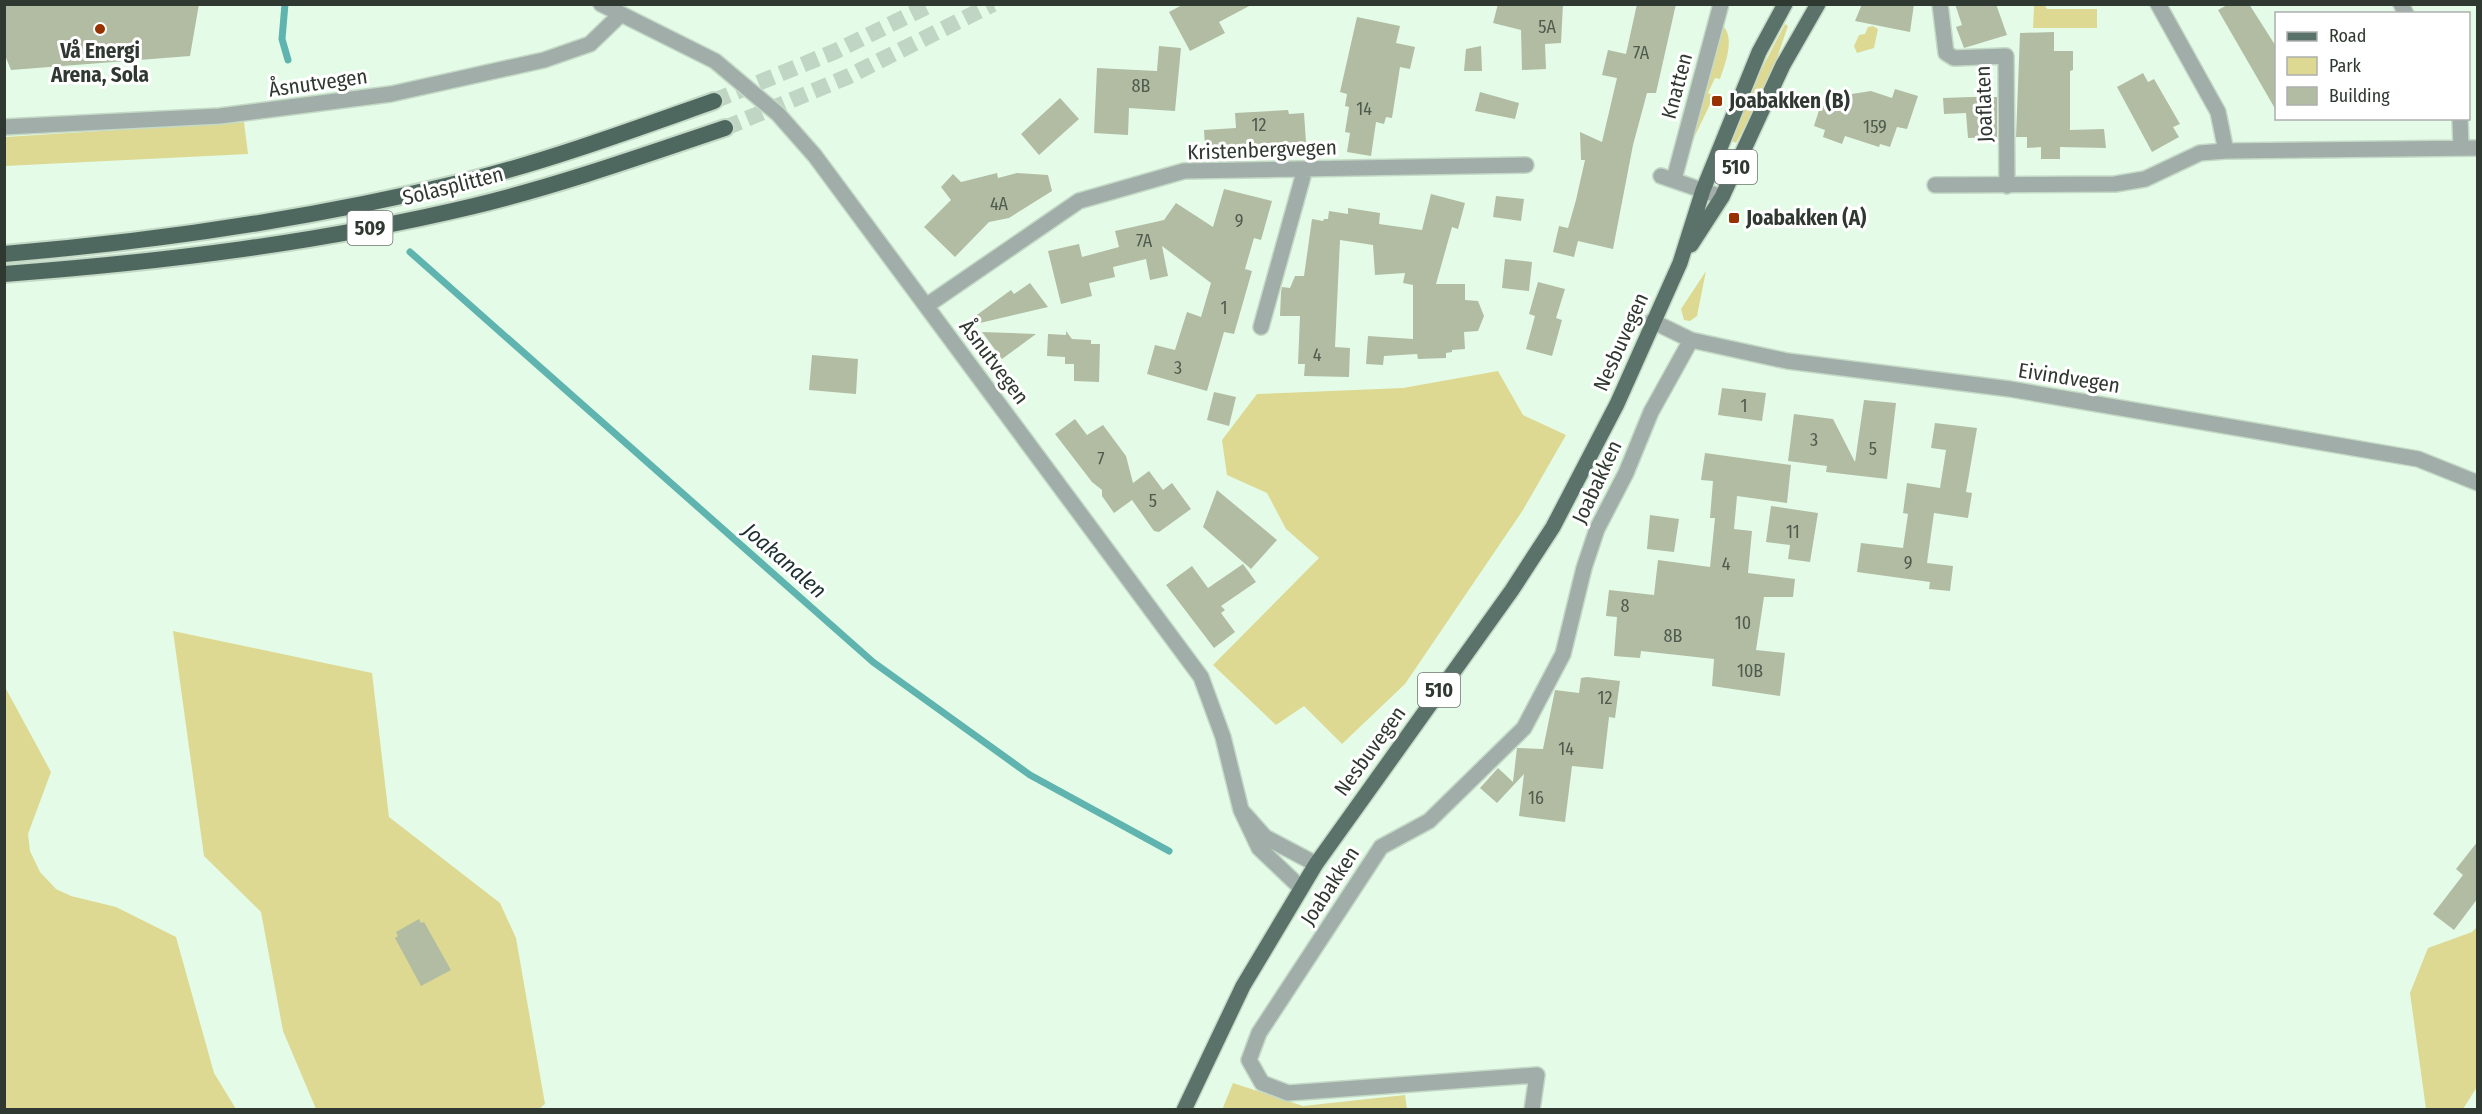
<svg xmlns="http://www.w3.org/2000/svg" width="2482" height="1114" font-family="'Fira Sans Condensed',sans-serif">
	<rect width="100%" height="100%" fill="#e4fce7"/>
	<path fill="#ddd993" d="M2034 6H2045L2047 9H2097V28H2033Z
		M1785 24 1788 26 1767 87 1736 143 1731 141 1761 70Z
		M1722 25C1736 37 1725 64 1720 79L1715 78 1708 93 1714 96 1693 140Z
		M1873 26 1878 29 1874 48 1857 53 1854 46 1859 35 1865 34 1868 27Z
		M244 122 248 154 5 166V137Z
		M1706 271 1697 316 1690 321 1684 320 1681 309Z
		M1498 371 1523 415 1566 435 1523 510 1405 684 1342 744 1304 706 1276 725 1213 665 1319 558 1286 529 1267 493 1227 475 1222 440 1257 394 1403 388Z
		M173 631 372 673 389 817 500 903 516 938 545 1104 539 1109H316L283 1031 261 912 204 856Z
		M5 687 51 772 28 834 30 851 40 872 56 889 71 896 116 907 176 937 214 1073 236 1109H5Z
		M2477 927V1087L2463 1109H2426L2410 993 2428 948 2472 932Z
		M1233 1083 1303 1106 1405 1095 1407 1109 1222 1110Z"/>
	<g fill="none" stroke-linecap="round" stroke-linejoin="round">
		<path stroke="#5fb4af" stroke-width="7" d="M285 4 282 39 288 60
			M410 252 873 662 1030 775 1169 851"/>
	</g>
	<path fill="#b1bca3" d="M4 4H199L190 56 11 70 4 53Z
		M1184 4H1253L1219 22 1225 33 1190 51 1169 12Z
		M1498 4H1563L1561 43 1545 44 1546 69 1522 70 1521 30 1493 23Z
		M1637 4H1676L1656 93H1647L1633 145 1613 249 1578 241 1574 257 1553 252 1559 226 1568 228 1576 200 1585 160H1581L1580 132 1602 142 1617 78 1602 75 1608 50 1626 54Z
		M1862 4H1914L1910 32 1855 21Z
		M1955 4H1996L2007 35 1964 48 1956 27 1962 25Z
		M2229 4H2249L2277 48V112L2218 10Z
		M1357 17 1400 26 1396 43 1415 47 1410 69 1400 67 1392 118 1386 117 1384 124 1376 122 1371 156 1347 152 1350 133 1345 132 1349 107 1345 106 1347 94 1340 92Z
		M2054 32V51H2073V70L2070 71V130L2104 129 2106 148 2060 147V159H2041V147L2027 148V137H2016L2020 33Z
		M1159 46 1181 48 1175 111 1129 108 1128 135 1094 133 1097 68 1157 71Z
		M1481 46 1482 71H1464L1466 49Z
		M2143 73 2148 82 2154 79 2180 124 2173 127 2179 137 2152 152 2117 87Z
		M1826 88 1845 95 1871 91 1892 98 1895 89 1918 96 1907 129 1897 127 1890 147 1880 144 1879 147 1845 136 1842 144 1823 137 1825 130 1814 126Z
		M1480 92 1519 103 1515 119 1475 111Z
		M1971 97H1997V137L1968 138 1966 113 1944 114 1943 98Z
		M1060 98 1079 119 1039 155 1021 134Z
		M1288 110 1289 114 1304 113 1306 142 1205 146 1204 130 1236 128 1235 113Z
		M997 173 998 178 1017 173 1048 175 1052 191 1009 218 989 222 955 257 924 227 951 200 941 187 953 174 961 182Z
		M1224 189 1272 201 1261 240 1254 238 1245 269 1252 271 1234 334 1224 332 1207 391 1147 374 1155 345 1175 350 1187 312 1201 317 1211 283 1162 246 1168 276 1150 280 1146 259 1113 267 1115 277 1089 283 1092 296 1061 304 1048 251 1079 244 1082 257 1119 247 1115 231 1164 220 1176 203 1213 227Z
		M1431 194 1465 203 1458 229 1452 227 1436 284H1465V300L1478 301 1484 316 1478 331 1464 332 1465 349 1452 350V352L1446 353V358L1418 359 1417 354 1384 356 1383 365 1366 364 1368 336 1413 339V285L1403 283 1405 273 1375 275 1373 245 1340 240 1335 347 1350 348 1349 377 1304 376 1305 364H1298L1300 316H1280L1281 292 1282 287 1290 288 1295 276H1304L1312 219 1323 221 1324 219H1328L1329 211 1348 214V208L1380 213 1379 224 1422 230Z
		M1496 196 1524 199 1521 221 1493 217Z
		M1505 259 1532 262 1529 291 1502 288Z
		M1538 282 1565 289 1556 318 1562 320 1552 356 1526 349 1535 316 1529 314Z
		M1030 283 1048 307 959 328 1011 290 1014 294Z
		M1066 331 1072 339 1091 340V344H1100L1099 382 1074 381V364H1065V357L1047 356 1048 334 1066 335Z
		M982 332 1036 334 1002 359Z
		M812 355 858 359 856 394 809 390Z
		M1722 388 1766 393 1762 421 1718 415Z
		M1214 392 1236 397 1229 426 1207 420Z
		M1864 400 1896 403 1887 479 1826 472 1827 466 1788 461 1794 414 1833 419 1855 462Z
		M1075 419 1087 435 1103 425 1126 456 1133 483 1149 471 1163 490 1172 483 1191 509 1159 532 1154 531 1132 500 1114 513 1102 496V490L1092 482 1055 434Z
		M1935 423 1977 428 1966 492 1972 493 1968 518 1934 513 1927 563 1953 566 1950 591 1929 589 1930 582 1857 572 1861 543 1903 548 1908 514 1903 513 1907 483 1940 488 1946 450 1931 448Z
		M1705 453 1791 465 1787 503 1737 496 1734 529 1752 531 1748 573 1795 579 1793 597H1764L1756 650 1785 653 1780 696 1712 686 1714 659 1641 651 1640 658 1614 656 1617 617 1606 616 1609 590 1654 595 1658 560 1710 567 1715 518H1710L1713 481 1701 480Z
		M1217 490 1277 540 1251 569 1203 527Z
		M1771 506 1818 513 1810 562 1788 559 1790 545 1766 542Z
		M1650 515 1679 519 1674 552 1647 549Z
		M1243 564 1256 582 1221 606 1225 610 1221 613 1235 632 1214 648 1166 585 1192 566 1208 588Z
		M1587 677 1620 681 1615 718 1609 717 1603 769 1572 766 1565 822 1519 816 1524 774 1497 803 1480 788 1498 768 1513 782 1517 748 1543 749 1555 690 1579 693 1581 678Z
		M2478 841V898L2454 930 2433 914 2463 875 2456 869Z
		M419 919 421 923 424 922 451 970 421 986 395 938 398 936 396 932Z"/>
	<g fill="none" stroke-linecap="round" stroke-linejoin="round">
		<path stroke="#c0d5c3" stroke-width="16" stroke-dasharray="16 8" stroke-linecap="butt" d="M714 101 836 51 932 4
			M725 128 847 77 993 4"/>
		<defs>
			<path id="minor" d="M601 4 715 61 778 114 815 156 1201 677 1223 737 1241 810
				M1940 4 1946 53 1954 58 2006 56 2007 186
				M2158 4 2218 112 2226 151
				M2401 4 2406 14
				M2460 118 2461 148
				M4 127 220 116 391 94 544 60 590 44 620 15
				M1661 176 1722 197
				M1674 179 1721 4
				M1935 185 2115 184 2145 179 2200 153 2226 151 2478 148
				M926 306 1079 201 1184 171 1526 165
				M1652 321 1691 340 1787 361 2010 389 2418 459 2478 483
				M1261 327 1305 169
				M1301 888 1259 848 1241 810 1265 837 1316 864
				M1532 1110 1537 1075 1288 1093 1262 1083 1249 1060 1259 1033 1381 847 1429 821 1524 728 1563 654 1584 568 1597 529 1626 473 1651 412 1691 340"/>
			<path id="primary" d="M1691 245 1722 197 1783 65 1818 4
				M1184 1110 1243 986 1316 864 1512 590 1553 527 1617 404 1680 263 1703 190 1759 52 1785 4"/>
			<path id="trunk" d="M4 254C160 241 315 218 467 181 551 160 632 130 714 101
				M4 274C163 262 319 243 474 206 560 185 642 156 725 128"/>
		</defs>
		<use href="#minor" stroke="#c4d9c6" stroke-width="18"/>
		<use href="#primary" stroke="#c4d9c6" stroke-width="18"/>
		<use href="#trunk" stroke="#c4d9c6" stroke-width="20"/>
		<use href="#minor" stroke="#a0ada8" stroke-width="15"/>
		<use href="#primary" stroke="#5b726a" stroke-width="15"/>
		<use href="#trunk" stroke="#4e685f" stroke-width="16"/>
	</g>
	<g fill="#973200" stroke="#fff" stroke-width="2">
		<circle cx="100" cy="29" r="6"/>
		<rect x="1711" y="95" width="12" height="12" rx="3"/>
		<rect x="1728" y="212" width="12" height="12" rx="3"/>
	</g>
	<g text-anchor="middle" stroke-width="6" stroke-linejoin="round" paint-order="stroke">
		<g font-size="18" fill="#505a4e">
			<text x="1547" y="33">5A</text>
			<text x="1641" y="59">7A</text>
			<text x="1141" y="92">8B</text>
			<text x="1364" y="115">14</text>
			<text x="1259" y="131">12</text>
			<text x="1875" y="133">159</text>
			<text x="999" y="210">4A</text>
			<text x="1239" y="227">9</text>
			<text x="1144" y="247">7A</text>
			<text x="1224" y="314">1</text>
			<text x="1317" y="361">4</text>
			<text x="1178" y="374">3</text>
			<text x="1744" y="412">1</text>
			<text x="1814" y="446">3</text>
			<text x="1873" y="455">5</text>
			<text x="1101" y="465">7</text>
			<text x="1153" y="507">5</text>
			<text x="1793" y="538">11</text>
			<text x="1908" y="569">9</text>
			<text x="1726" y="570">4</text>
			<text x="1625" y="612">8</text>
			<text x="1743" y="629">10</text>
			<text x="1673" y="642">8B</text>
			<text x="1750" y="677">10B</text>
			<text x="1605" y="704">12</text>
			<text x="1566" y="755">14</text>
			<text x="1536" y="804">16</text>
		</g>
		<g fill="#fff" stroke="#6e746f" stroke-width="1.5">
			<rect x="1715" y="150" width="42" height="34" rx="4.5"/>
			<rect x="347.5" y="211" width="45" height="34" rx="4.5"/>
			<rect x="1418" y="673" width="42" height="34" rx="4.5"/>
		</g>
		<g font-size="20" font-weight="bold" fill="#303931">
			<text x="1736" y="174">510</text>
			<text x="370" y="235">509</text>
			<text x="1439" y="697">510</text>
		</g>
		<g font-size="21" font-weight="bold" fill="#303931" stroke="#fff" text-anchor="start">
			<text x="100" y="58" text-anchor="middle">Vå Energi<tspan x="100" dy="24">Arena, Sola</tspan></text>
			<text x="1729" y="108">Joabakken (B)</text>
			<text x="1746" y="225">Joabakken (A)</text>
		</g>
		<g font-size="21" fill="#303931" stroke="#fff">
			<text transform="translate(318 83) rotate(-8)" y="7">Åsnutvegen</text>
			<text transform="translate(1677 86) rotate(-75)" y="7">Knatten</text>
			<text transform="translate(1984 104) rotate(-92)" y="7">Joaflaten</text>
			<text transform="translate(1262 150) rotate(-2)" y="7">Kristenbergvegen</text>
			<text transform="translate(453 186) rotate(-14)" y="7">Solasplitten</text>
			<text transform="translate(1621 342) rotate(-66)" y="7">Nesbuvegen</text>
			<text transform="translate(994 362) rotate(53)" y="7">Åsnutvegen</text>
			<text transform="translate(2069 378) rotate(9)" y="7">Eivindvegen</text>
			<text transform="translate(1597 482) rotate(-65)" y="7">Joabakken</text>
			<text transform="translate(1370 751) rotate(-54)" y="7">Nesbuvegen</text>
			<text transform="translate(1330 886) rotate(-57)" y="7">Joabakken</text>
		</g>
		<g font-size="22" font-style="italic" fill="#1b302f" stroke="#fff">
			<text transform="translate(785 560) rotate(41)" y="8">Joakanalen</text>
		</g>
	</g>
	<rect width="2482" height="1114" fill="none" stroke="#303931" stroke-width="12"/>
	<rect x="2275" y="12" width="195" height="108" fill="#ffffff" stroke="#acb0ad" stroke-width="1.5"/>
	<rect x="2287" y="32" width="30" height="9" fill="#5b726a" stroke="#acb0ad" stroke-width="1.5"/>
	<text x="2329" y="42" font-size="18" fill="#303931">Road</text>
	<rect x="2287" y="57" width="30" height="18" fill="#ddd993" stroke="#acb0ad" stroke-width="1.5"/>
	<text x="2329" y="72" font-size="18" fill="#303931">Park</text>
	<rect x="2287" y="87" width="30" height="18" fill="#b1bca3" stroke="#acb0ad" stroke-width="1.5"/>
	<text x="2329" y="102" font-size="18" fill="#303931">Building</text>
</svg>
